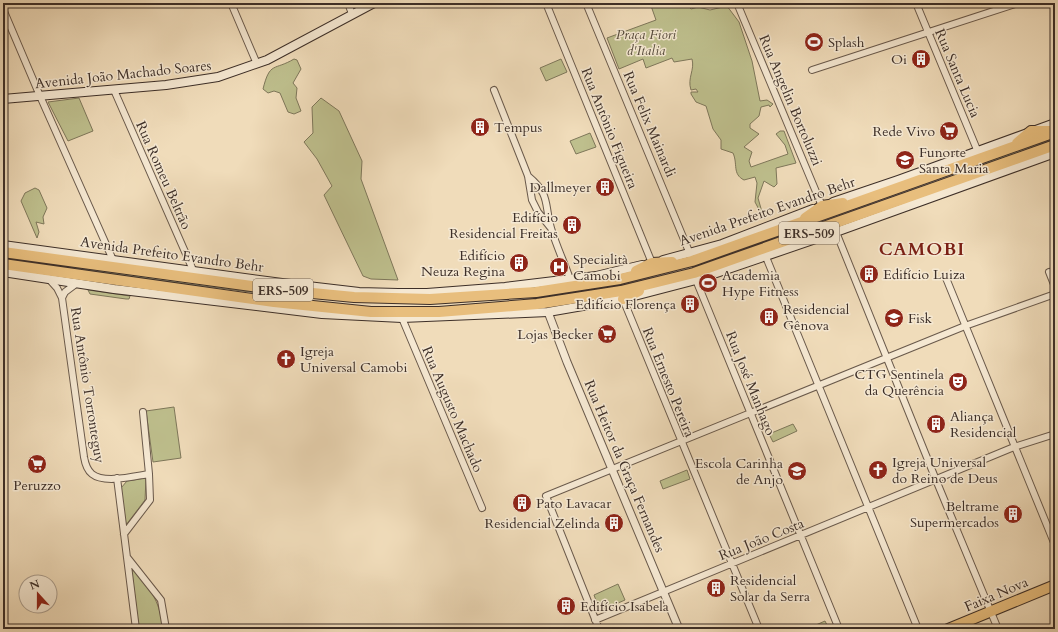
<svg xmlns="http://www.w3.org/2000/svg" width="1058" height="632" font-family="Cardo,serif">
	<rect width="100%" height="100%" fill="#f0dcba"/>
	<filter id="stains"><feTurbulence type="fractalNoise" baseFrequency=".005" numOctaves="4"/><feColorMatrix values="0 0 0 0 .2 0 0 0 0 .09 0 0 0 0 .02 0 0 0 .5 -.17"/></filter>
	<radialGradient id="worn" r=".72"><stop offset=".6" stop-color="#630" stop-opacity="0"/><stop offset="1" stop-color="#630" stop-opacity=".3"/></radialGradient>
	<path fill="#bebf8d" stroke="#7e775a" d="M650 3H686L691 9 698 7 710 10 727 6 739 22 752 61 760 101 767 100 773 104 770 107 769 105 761 107 759 116 750 124V128L759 134 744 147 752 152 749 161 751 167 788 154 785 145 776 134 780 131H784L796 163 776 168 777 184 774 187 764 181 758 198 764 219 755 202 757 183 755 177 744 180C732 174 738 164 733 153L721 149V140L713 129 706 106 696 102 691 94V92H698L696 89 691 90C687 78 695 70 692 59L674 62 672 58 646 68 643 59 619 69 607 38 656 20Z
		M294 59 297 60 301 69 293 83 297 88 296 98 301 111 294 114 288 112 280 93 274 91 268 93 263 89C270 61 274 71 294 59Z
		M561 59 567 72 546 81 540 68Z
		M79 98 93 131 68 141 48 102Z
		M321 98 339 111 362 161 361 179 398 280 371 279 363 276 324 195 332 186 317 159 304 142 313 133 312 107Z
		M590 133 596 147 576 154 570 141Z
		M1055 136V141L977 170 980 164Z
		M35 188 39 190 47 208 43 217 44 224 36 222 39 232 37 238 21 201 25 193Z
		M12 256 291 294 273 295 3 260V257Z
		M88 290 130 296 129 299H126L90 294Z
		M174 407 181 458 153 462 146 411Z
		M793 424 797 431 773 442 769 434Z
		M687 470 690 479 663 489 660 481Z
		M146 478 145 500 126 525 121 488 127 481Z
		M131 566C150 590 159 597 163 629H139Z
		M618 584 625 600 600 611 594 595Z
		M825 621 829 629H809V628Z"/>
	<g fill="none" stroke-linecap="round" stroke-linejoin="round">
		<defs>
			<path id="minor" d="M231 3 257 64
				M348 3 352 14
				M546 3 652 263
				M586 3 690 254
				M737 3 822 206
				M916 3 978 152
				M3 9 40 96 113 260
				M812 70 1018 3
				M114 90 193 270
				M494 90 528 176 532 200 538 212 550 227
				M528 176C551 195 544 204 551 228 556 245 564 262 570 279
				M836 232 936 480 998 629
				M766 257 918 629
				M1049 272 1055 287
				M48 278 57 288 62 298 84 457C85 463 87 470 92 474 104 484 135 476 149 474
				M946 278 1055 545
				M696 280 839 629
				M62 298 65 292 77 283
				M623 299 759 629
				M402 318 482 508
				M117 478 136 629
				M124 534 150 500 149 474 143 412
				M127 557 161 600 166 629
				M595 620 1014 447 1055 434
				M599 629 546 496 965 326 1055 294"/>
			<path id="tertiary" d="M548 312 567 362 679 629"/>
			<path id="secondary" d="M3 99 166 85 218 77 267 60 374 3
				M833 202 898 180 1055 123
				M3 245 282 283 359 292 398 293H427L505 287 596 276 642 265
				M663 260 722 244 813 209
				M3 272 114 289 322 314 402 318 548 312 623 299 696 280 836 232 1055 153"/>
			<path id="trunk" d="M1017 143 1031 131H1051
				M805 218 822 206 843 203
				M3 252 281 290 354 297 430 299 536 292 620 279 692 261 1055 132
				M3 264 274 302 371 312H439L537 304 621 291 694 273 1055 145
				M636 271 652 263 672 262
				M623 299 639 291
				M948 629 1055 585"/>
		</defs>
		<use href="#minor" stroke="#6a5a4c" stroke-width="8"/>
		<use href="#tertiary" stroke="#6a5a4c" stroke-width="9"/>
		<use href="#secondary" stroke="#3d2f28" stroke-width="10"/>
		<use href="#trunk" stroke="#3d2f28" stroke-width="12"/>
		<use href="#minor" stroke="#f5e8d2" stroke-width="6"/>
		<use href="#tertiary" stroke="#f5e8d2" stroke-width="7"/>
		<use href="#secondary" stroke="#f5e8d2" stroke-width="8"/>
		<use href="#trunk" stroke="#e8be7d" stroke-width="10"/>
	</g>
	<defs>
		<symbol id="stadium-disc" viewBox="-11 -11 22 22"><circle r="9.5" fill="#8f2418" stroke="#f5e8d2"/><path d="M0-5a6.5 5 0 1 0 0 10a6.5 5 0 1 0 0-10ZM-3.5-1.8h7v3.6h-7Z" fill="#fff"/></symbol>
		<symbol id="building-disc" viewBox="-11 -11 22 22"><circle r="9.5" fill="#8f2418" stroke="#f5e8d2"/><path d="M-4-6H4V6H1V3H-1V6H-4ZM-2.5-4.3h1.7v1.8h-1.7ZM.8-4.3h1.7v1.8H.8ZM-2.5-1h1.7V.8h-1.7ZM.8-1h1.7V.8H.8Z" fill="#fff"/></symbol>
		<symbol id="supermarket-disc" viewBox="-11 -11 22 22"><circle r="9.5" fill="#8f2418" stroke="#f5e8d2"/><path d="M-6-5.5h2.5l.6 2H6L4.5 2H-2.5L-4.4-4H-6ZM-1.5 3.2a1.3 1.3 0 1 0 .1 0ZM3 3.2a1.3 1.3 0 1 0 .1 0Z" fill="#fff"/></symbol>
		<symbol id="university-disc" viewBox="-11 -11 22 22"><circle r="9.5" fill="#8f2418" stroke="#f5e8d2"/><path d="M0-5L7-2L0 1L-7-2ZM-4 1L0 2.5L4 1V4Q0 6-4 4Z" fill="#fff"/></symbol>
		<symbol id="hospital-disc" viewBox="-11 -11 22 22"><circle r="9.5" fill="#8f2418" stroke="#f5e8d2"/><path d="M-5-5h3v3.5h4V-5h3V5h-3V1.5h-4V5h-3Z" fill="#fff"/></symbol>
		<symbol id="school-disc" viewBox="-11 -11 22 22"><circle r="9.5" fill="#8f2418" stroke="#f5e8d2"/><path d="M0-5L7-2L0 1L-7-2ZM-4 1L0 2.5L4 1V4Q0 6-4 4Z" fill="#fff"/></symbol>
		<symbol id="church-disc" viewBox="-11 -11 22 22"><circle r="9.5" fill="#8f2418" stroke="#f5e8d2"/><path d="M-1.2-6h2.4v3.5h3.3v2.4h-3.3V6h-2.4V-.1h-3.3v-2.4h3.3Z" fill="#fff"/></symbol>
		<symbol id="theatre-disc" viewBox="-11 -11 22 22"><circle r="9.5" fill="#8f2418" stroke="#f5e8d2"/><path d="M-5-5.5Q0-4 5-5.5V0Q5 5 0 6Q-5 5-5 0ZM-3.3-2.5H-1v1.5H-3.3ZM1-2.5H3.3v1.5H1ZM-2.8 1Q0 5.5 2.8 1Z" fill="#fff"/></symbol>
	</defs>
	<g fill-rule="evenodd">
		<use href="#stadium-disc" x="803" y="31" width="22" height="22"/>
		<use href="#building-disc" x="910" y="48" width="22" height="22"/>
		<use href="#building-disc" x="469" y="116" width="22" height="22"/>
		<use href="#supermarket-disc" x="938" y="120" width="22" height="22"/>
		<use href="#university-disc" x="894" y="149" width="22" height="22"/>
		<use href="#building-disc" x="594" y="176" width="22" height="22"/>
		<use href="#building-disc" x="561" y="214" width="22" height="22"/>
		<use href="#building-disc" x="508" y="252" width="22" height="22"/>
		<use href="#hospital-disc" x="548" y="256" width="22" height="22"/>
		<use href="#building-disc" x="858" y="263" width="22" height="22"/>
		<use href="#stadium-disc" x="697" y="272" width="22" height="22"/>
		<use href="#building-disc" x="679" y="293" width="22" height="22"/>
		<use href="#building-disc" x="758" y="306" width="22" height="22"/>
		<use href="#school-disc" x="883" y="307" width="22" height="22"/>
		<use href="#supermarket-disc" x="596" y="323" width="22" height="22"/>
		<use href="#church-disc" x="275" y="348" width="22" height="22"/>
		<use href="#theatre-disc" x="947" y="371" width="22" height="22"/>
		<use href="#building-disc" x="925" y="413" width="22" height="22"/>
		<use href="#supermarket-disc" x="26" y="453" width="22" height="22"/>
		<use href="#church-disc" x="867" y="459" width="22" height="22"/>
		<use href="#school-disc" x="786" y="460" width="22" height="22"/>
		<use href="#building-disc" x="511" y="492" width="22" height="22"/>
		<use href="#building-disc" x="1002" y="503" width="22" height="22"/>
		<use href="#building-disc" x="603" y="512" width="22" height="22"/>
		<use href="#building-disc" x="705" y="577" width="22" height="22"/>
		<use href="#building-disc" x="555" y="595" width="22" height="22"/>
	</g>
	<g text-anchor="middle" stroke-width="3" stroke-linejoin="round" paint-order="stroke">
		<g fill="#f5e8d2" stroke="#74665b" stroke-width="1">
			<rect x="779" y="222" width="60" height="22" rx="3"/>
			<rect x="253" y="279" width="60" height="22" rx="3"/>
		</g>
		<g font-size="13" font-weight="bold" fill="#3d2f28">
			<text x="809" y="238">ERS-509</text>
			<text x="283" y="295">ERS-509</text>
		</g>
		<g font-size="14" font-style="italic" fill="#574c3c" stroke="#f5e8d2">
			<text x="646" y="39">Praça Fiori<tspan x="646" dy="16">d'Italia</tspan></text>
		</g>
		<g font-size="14" fill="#3d2f28" stroke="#f5e8d2" text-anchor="start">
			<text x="828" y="47">Splash</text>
			<text x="907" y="64" text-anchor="end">Oi</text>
			<text x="494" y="132">Tempus</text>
			<text x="935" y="136" text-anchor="end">Rede Vivo</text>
			<text x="919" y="157">Funorte<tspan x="919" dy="16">Santa Maria</tspan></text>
			<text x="591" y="192" text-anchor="end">Dallmeyer</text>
			<text x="558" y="222" text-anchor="end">Edifício<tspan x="558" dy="16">Residencial Freitas</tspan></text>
			<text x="505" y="260" text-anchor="end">Edifício<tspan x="505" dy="16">Neuza Regina</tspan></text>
			<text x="573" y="264">Specialità<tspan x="573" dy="16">Camobi</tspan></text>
			<text x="883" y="279">Edifício Luiza</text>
			<text x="722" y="280">Academia<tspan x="722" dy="16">Hype Fitness</tspan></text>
			<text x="676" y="309" text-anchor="end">Edifício Florença</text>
			<text x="783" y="314">Residencial<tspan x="783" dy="16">Gênova</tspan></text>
			<text x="908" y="323">Fisk</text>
			<text x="593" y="339" text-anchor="end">Lojas Becker</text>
			<text x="300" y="356">Igreja<tspan x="300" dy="16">Universal Camobi</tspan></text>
			<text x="944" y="379" text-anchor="end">CTG Sentinela<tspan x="944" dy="16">da Querência</tspan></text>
			<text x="950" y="421">Aliança<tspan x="950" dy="16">Residencial</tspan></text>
			<text x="892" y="467">Igreja Universal<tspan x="892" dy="16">do Reino de Deus</tspan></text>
			<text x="783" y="468" text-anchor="end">Escola Carinha<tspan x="783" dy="16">de Anjo</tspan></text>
			<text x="37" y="490" text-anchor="middle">Peruzzo</text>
			<text x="536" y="508">Pato Lavacar</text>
			<text x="999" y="511" text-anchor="end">Beltrame<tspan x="999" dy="16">Supermercados</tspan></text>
			<text x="600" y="528" text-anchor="end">Residencial Zelinda</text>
			<text x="730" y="585">Residencial<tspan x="730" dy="16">Solar da Serra</tspan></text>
			<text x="580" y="611">Edifício Isabela</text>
		</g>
		<g font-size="14" fill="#3d2f28" stroke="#f5e8d2">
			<text transform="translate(958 73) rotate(67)" y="5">Rua Santa Lucia</text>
			<text transform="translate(123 74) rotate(-6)" y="5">Avenida João Machado Soares</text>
			<text transform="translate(791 100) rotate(67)" y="5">Rua Angelin Bortoluzzi</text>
			<text transform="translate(650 124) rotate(67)" y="5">Rua Felix Mainardi</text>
			<text transform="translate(610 128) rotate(68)" y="5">Rua Antônio Figueira</text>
			<text transform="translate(164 175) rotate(66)" y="5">Rua Romeu Beltrão</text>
			<text transform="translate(767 211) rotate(-19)" y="5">Avenida Prefeito Evandro Behr</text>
			<text transform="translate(172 254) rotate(8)" y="5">Avenida Prefeito Evandro Behr</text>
			<text transform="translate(669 382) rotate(68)" y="5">Rua Ernesto Pereira</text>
			<text transform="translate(751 383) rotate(68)" y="5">Rua José Manhago</text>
			<text transform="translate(88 385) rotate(81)" y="5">Rua Antônio Torronteguy</text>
			<text transform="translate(453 409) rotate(67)" y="5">Rua Augusto Machado</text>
			<text transform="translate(625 466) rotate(67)" y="5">Rua Heitor da Graça Fernandes</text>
			<text transform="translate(761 539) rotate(-22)" y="5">Rua João Costa</text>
			<text transform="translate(996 594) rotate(-23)" y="5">Faixa Nova</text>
		</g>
		<g font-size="18" font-weight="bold" letter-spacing="1" fill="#7a1f14" stroke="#f5e8d2">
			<text x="922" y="255">CAMOBI</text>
		</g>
	</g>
	<rect width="1058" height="632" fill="none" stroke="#f0dcba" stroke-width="16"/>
	<rect x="4" y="4" width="1050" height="624" fill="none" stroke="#3d2f28" stroke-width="2"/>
	<rect x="8" y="8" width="1042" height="616" fill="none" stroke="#3d2f28"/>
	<g transform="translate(38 594) rotate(339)"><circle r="19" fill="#f5e8d2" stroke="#ab9e8e"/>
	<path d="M0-3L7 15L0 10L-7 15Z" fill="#8f2418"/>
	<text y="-6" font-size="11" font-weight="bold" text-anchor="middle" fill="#3d2f28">N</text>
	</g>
	<rect width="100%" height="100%" filter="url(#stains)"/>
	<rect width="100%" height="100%" fill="url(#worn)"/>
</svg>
